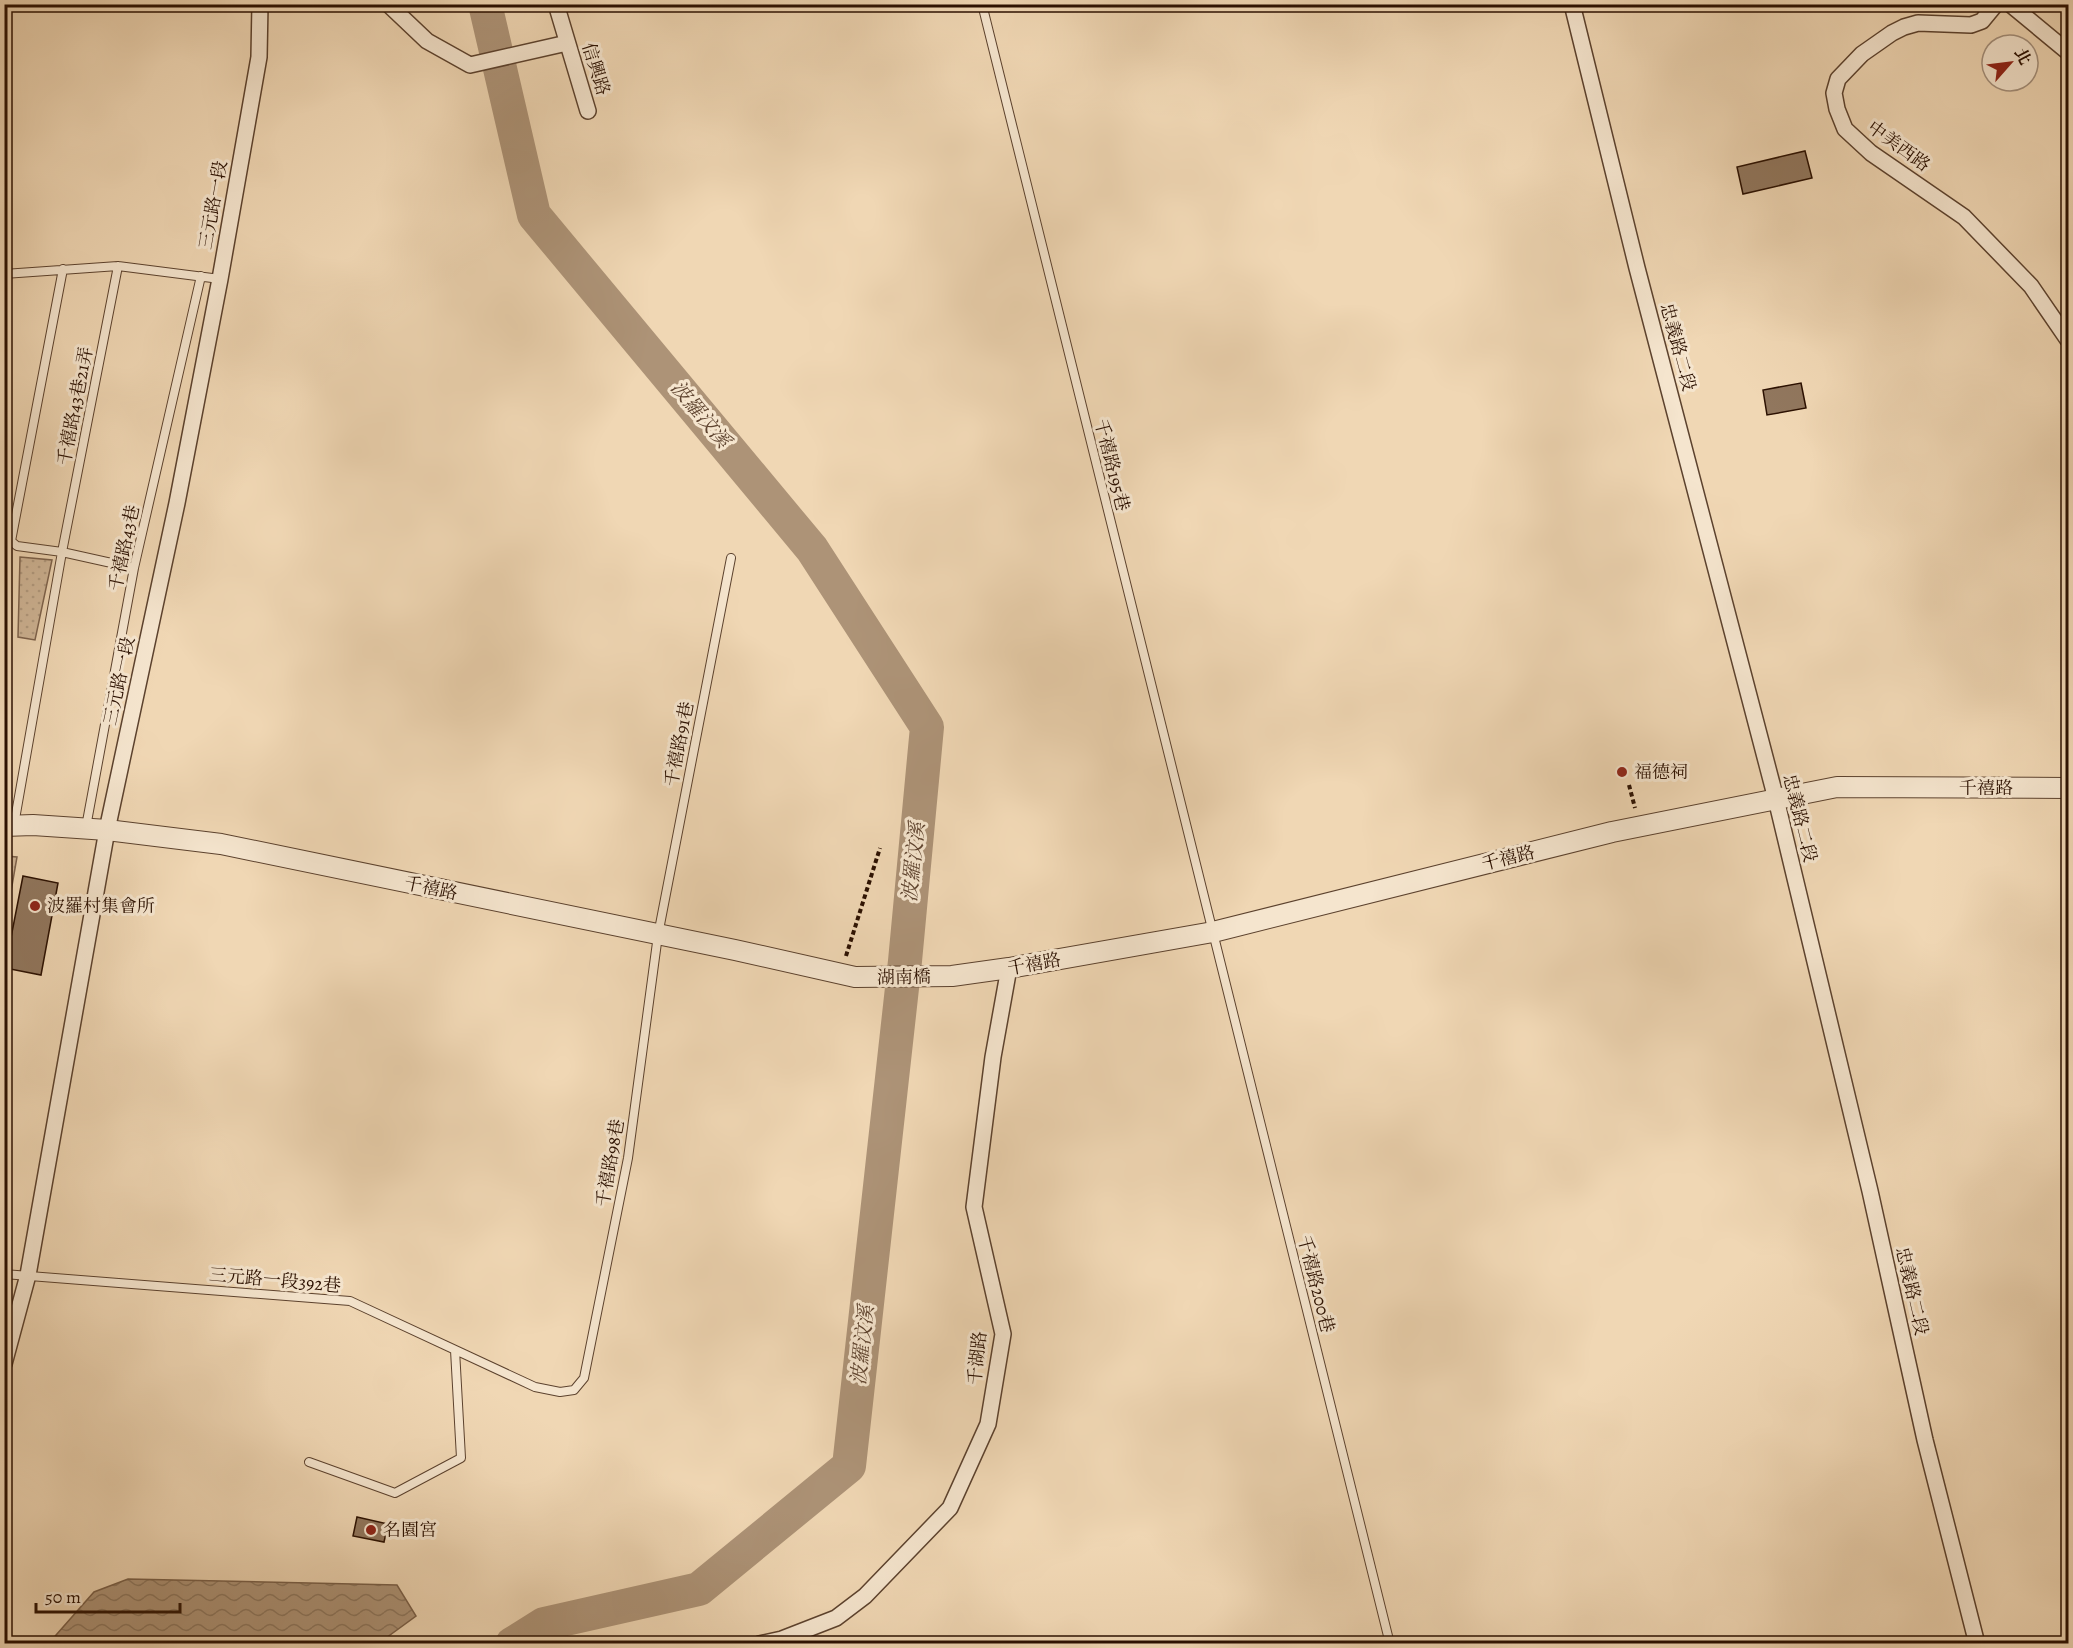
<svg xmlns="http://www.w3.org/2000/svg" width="2073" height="1648" font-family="Alegreya,'Noto Serif TC',serif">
	<defs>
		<pattern id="park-dots" width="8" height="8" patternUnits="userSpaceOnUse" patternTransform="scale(1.5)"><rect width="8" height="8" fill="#cfb596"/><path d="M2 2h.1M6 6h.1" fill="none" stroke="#b29b80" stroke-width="1.8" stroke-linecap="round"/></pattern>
		<pattern id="water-waves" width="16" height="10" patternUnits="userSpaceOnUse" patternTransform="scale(1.5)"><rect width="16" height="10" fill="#ad9377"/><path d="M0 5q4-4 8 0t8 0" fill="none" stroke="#8d775f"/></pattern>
	</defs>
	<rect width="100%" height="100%" fill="#f0d7b4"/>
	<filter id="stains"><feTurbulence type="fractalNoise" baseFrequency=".00333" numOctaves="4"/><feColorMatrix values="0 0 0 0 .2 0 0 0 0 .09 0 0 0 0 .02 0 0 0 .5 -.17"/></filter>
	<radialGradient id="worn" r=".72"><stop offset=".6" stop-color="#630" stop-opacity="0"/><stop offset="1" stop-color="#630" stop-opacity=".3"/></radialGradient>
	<path fill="url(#park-dots)" stroke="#7d624c" stroke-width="1.5" d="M20 557 52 560 35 640 18 637Z
		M5 856 17 857 5 926 4 856Z"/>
	<path fill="url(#water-waves)" stroke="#795f48" stroke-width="1.5" d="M128 1579 397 1585 416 1616 379 1643H49L94 1592Z"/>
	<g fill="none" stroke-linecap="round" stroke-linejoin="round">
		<path stroke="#ad9377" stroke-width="34" d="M485 4 534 215 812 549 927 727 905 961 849 1466 699 1589 544 1624 512 1644"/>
	</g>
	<path fill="#91775e" stroke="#2b1001" stroke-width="1.5" d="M1805 151 1812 178 1743 194 1737 167Z
		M1801 383 1806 408 1767 415 1763 390Z
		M23 876 58 883 41 975 5 968Z
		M357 1517 388 1524 384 1542 353 1536Z"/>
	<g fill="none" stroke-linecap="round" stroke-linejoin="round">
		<defs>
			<path id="service" d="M982 4 1390 1644
				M63 269 11 541 17 546 62 552 134 568
				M4 274 118 266 220 279
				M14 825 62 552 118 266
				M86 827 134 568 201 276
				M4 1274 350 1301 535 1387 560 1392 574 1390 584 1378 628 1158 658 935 731 558
				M309 1462 395 1493 461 1458 455 1350"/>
			<path id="minor" d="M388 4 427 41 470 65 567 43
				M556 4 588 111
				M1572 4 1637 268 1776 799 1870 1191 1925 1440 1977 1644
				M1996 4 1982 21 1971 25 1918 23 1904 27 1892 33 1862 54 1838 79 1834 93 1837 109 1845 129 1871 153 1964 217 2031 286 2068 340
				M2010 4 2068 52
				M4 1364 28 1275 107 830 177 503 220 279 259 57 260 4
				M759 1644 782 1639 836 1618 865 1596 950 1508 988 1424 1003 1334 974 1207 993 1057 1009 968"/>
			<path id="tertiary" d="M4 826 33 825 107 830 221 844 735 950 855 977 952 976 1009 968 1213 932 1612 832 1837 787 2068 788"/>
		</defs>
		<use href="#service" stroke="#5c422e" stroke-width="10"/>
		<use href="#minor" stroke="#5c422e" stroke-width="18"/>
		<use href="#tertiary" stroke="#5c422e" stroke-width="22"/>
		<path stroke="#2b1001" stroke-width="4" stroke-dasharray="4.5 3" stroke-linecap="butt" d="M1629 785 1635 808
			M846 956 880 848"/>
		<use href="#service" stroke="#f5e5ce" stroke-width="8"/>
		<use href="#minor" stroke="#f5e5ce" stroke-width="15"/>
		<use href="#tertiary" stroke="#f5e5ce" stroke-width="20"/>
		<path stroke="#2b1001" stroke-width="4.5" stroke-dasharray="10 10" stroke-linecap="butt" d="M2055 4 2068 15"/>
	</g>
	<g fill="#8f2418" stroke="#f5e5ce" stroke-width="2">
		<circle cx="1622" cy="772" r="6"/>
		<circle cx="35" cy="906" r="6"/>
		<circle cx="371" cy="1530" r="6"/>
	</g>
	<g text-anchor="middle" stroke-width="6" stroke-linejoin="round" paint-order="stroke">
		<g font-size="18" fill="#2b1001" stroke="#f5e5ce">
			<text transform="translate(596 69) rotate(73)" y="6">信興路</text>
			<text transform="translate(1899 146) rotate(36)" y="6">中美西路</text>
			<text transform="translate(213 205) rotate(-80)" y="6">三元路一段</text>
			<text transform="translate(1678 347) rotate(75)" y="6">忠義路二段</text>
			<text transform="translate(75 406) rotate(-79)" y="6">千禧路43巷21弄</text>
			<text transform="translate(1112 465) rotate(76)" y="6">千禧路195巷</text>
			<text transform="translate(124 548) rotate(-78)" y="6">千禧路43巷</text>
			<text transform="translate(119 681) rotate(-78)" y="6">三元路一段</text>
			<text transform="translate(679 744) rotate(-79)" y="6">千禧路91巷</text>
			<text x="1986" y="794">千禧路</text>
			<text transform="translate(1800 818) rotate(76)" y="6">忠義路二段</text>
			<text transform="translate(1508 858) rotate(-14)" y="6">千禧路</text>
			<text transform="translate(431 888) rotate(12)" y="6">千禧路</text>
			<text transform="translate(1034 964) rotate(-10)" y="6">千禧路</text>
			<text transform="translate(904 977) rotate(-1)" y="6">湖南橋</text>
			<text transform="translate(610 1163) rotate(-80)" y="6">千禧路98巷</text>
			<text transform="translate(275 1280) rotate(5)" y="6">三元路一段392巷</text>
			<text transform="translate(1316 1284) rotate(76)" y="6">千禧路200巷</text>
			<text transform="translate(1912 1291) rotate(77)" y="6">忠義路二段</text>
			<text transform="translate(977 1358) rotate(-84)" y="6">千湖路</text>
		</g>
		<g font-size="18" fill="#2b1001" stroke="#f5e5ce" text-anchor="start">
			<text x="1634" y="778">福德祠</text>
			<text x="47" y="912">波羅村集會所</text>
			<text x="383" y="1536">名園宮</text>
		</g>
		<g font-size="20" font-style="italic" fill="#5f4430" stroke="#f5e5ce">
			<text transform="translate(701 414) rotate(50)" y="7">波羅汶溪</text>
			<text transform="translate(913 862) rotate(-84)" y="7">波羅汶溪</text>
			<text transform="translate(862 1345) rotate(-84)" y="7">波羅汶溪</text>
		</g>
	</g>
	<rect width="2073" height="1648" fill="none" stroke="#f0d7b4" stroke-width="24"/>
	<rect x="6" y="6" width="2061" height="1636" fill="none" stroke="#2b1001" stroke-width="3"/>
	<rect x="12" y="12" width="2049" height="1624" fill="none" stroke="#2b1001" stroke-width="1.5"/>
	<g transform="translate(2010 63) rotate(62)"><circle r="28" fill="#f5e5ce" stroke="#a4907c" stroke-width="1.5"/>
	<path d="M0-4.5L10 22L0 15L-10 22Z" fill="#8f2418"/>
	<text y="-9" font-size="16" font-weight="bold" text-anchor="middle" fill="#2b1001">北</text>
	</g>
	<path d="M36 1603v9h144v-9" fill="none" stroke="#2b1001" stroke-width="3"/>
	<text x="45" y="1603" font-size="18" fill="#2b1001" stroke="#f5e5ce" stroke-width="4.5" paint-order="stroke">50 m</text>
	<rect width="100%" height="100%" filter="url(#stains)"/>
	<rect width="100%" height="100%" fill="url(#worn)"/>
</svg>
